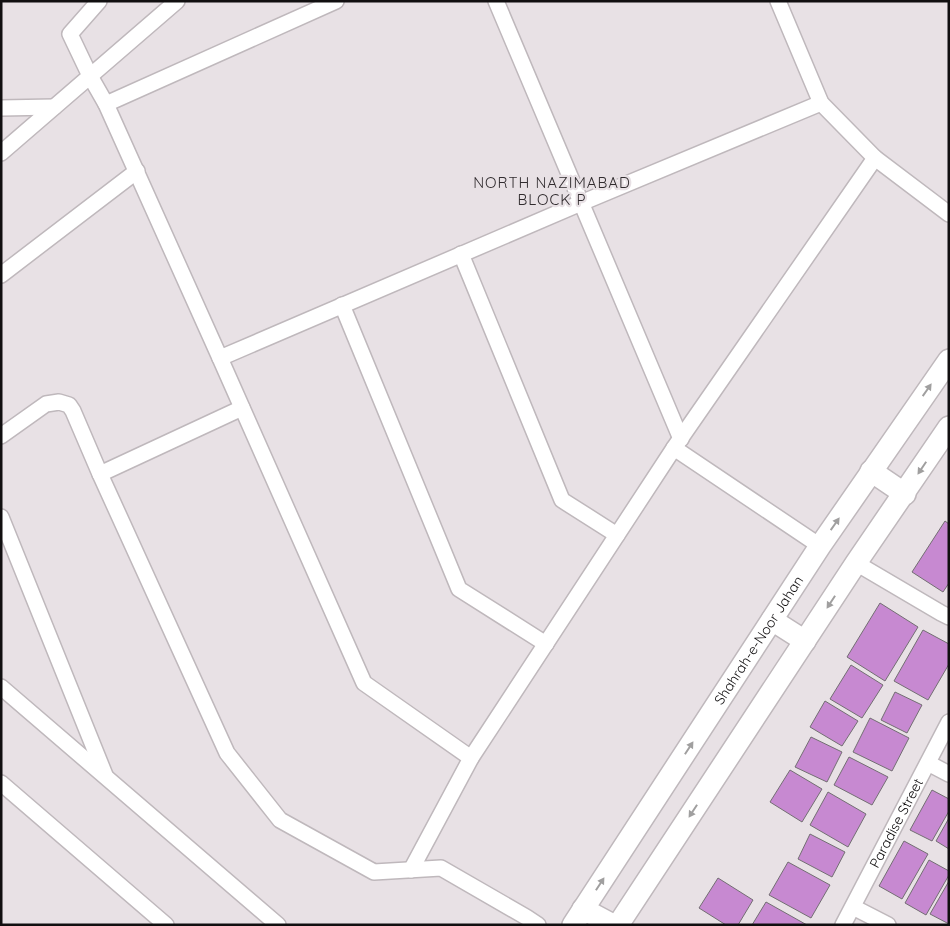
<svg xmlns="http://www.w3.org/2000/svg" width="950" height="926" font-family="Quicksand,sans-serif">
	<rect width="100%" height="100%" fill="#e8e1e5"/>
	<path fill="#c789d1" stroke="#736e73" d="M945 521 949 524V583L943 592 912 572Z
		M880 603 918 627 885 681 847 657Z
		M923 630 949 644V664L928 700 894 681Z
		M851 665 883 685 862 718 830 699Z
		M895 692 922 705 907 733 881 720Z
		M825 701 858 721 842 746 810 727Z
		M870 718 909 738 892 771 853 752Z
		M811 737 842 752 827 782 795 767Z
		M849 757 888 777 872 805 834 785Z
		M790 770 822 789 802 822 770 802Z
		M932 790 949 799V811L932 841 910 830Z
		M828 792 866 814 848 847 810 825Z
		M949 818V849L936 841Z
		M810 834 845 852 832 877 798 859Z
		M904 841 928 854 902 899 879 886Z
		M929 860 949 871V875L926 915 905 903Z
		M788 862 830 885 811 918 769 895Z
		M718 878 753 900 738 925H726L699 908Z
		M949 881V924L930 914Z
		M766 902 807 925H752Z"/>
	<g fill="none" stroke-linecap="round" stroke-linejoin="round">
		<defs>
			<g id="minor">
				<path d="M99 1 70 34 90 76 106 104 220 358 364 683 471 758"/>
				<path d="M496 1 681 439"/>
				<path d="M778 1 821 103 875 158 949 214"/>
				<path d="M106 104 336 1"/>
				<path d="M1 108 54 107"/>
				<path d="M1 153 177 1"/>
				<path d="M461 254 562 500 617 535"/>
				<path d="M1 275 137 171"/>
				<path d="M342 305 459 589 546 644"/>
				<path d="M220 358 581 203 821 103"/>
				<path d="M1 436 46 404 59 402 69 405 73 411 100 474 227 753 280 820 374 872 441 868 526 917 538 925"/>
				<path d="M674 448 820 546"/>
				<path d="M100 474 242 408"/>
				<path d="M1 517 105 775"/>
				<path d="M856 563 941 613 949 617"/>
				<path d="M1 687 278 925"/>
				<path d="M928 763 949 774"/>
				<path d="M1 783 166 925"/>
				<path d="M411 870 471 758 674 448 875 158"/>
				<path d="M853 907 888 925"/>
				<path id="s1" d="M843 925 949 722"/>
			</g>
			<g id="secondary">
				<path d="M871 471 905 494"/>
				<path d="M772 620 805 641"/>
				<path d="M583 909 613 925"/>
				<path id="s2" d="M573 925 820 546 949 360"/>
				<path d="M618 925 856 563 949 427"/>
			</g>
		</defs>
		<use href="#minor" stroke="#bfb8bc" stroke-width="18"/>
		<use href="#secondary" stroke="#bfb8bc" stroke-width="24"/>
		<use href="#minor" stroke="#fff" stroke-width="15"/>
		<use href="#secondary" stroke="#fff" stroke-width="21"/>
	</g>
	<defs><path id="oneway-solid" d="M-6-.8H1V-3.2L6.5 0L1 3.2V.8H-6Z" transform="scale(1.25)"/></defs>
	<g fill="#a09f9f">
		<use href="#oneway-solid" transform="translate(927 390) rotate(-55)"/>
		<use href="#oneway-solid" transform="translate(922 468) rotate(124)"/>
		<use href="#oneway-solid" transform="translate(835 524) rotate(-55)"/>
		<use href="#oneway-solid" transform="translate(831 602) rotate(123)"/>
		<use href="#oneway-solid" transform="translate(689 748) rotate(-57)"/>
		<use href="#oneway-solid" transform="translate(693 811) rotate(123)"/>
		<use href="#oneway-solid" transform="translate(600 884) rotate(-57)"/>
	</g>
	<g text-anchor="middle" stroke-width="4.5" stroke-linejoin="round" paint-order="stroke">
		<g font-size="14" fill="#110f10" stroke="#e8e1e5">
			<text dy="5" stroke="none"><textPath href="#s2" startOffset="340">Shahrah-e-Noor Jahan</textPath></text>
			<text dy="5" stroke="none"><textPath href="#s1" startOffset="115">Paradise Street</textPath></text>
		</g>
		<g font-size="15" letter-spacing="1" fill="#312c2f" stroke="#e8e1e5">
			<text x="552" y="188">NORTH NAZIMABAD<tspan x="552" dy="17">BLOCK P</tspan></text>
		</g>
	</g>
	<rect width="950" height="926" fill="none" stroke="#110f10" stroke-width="5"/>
</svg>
